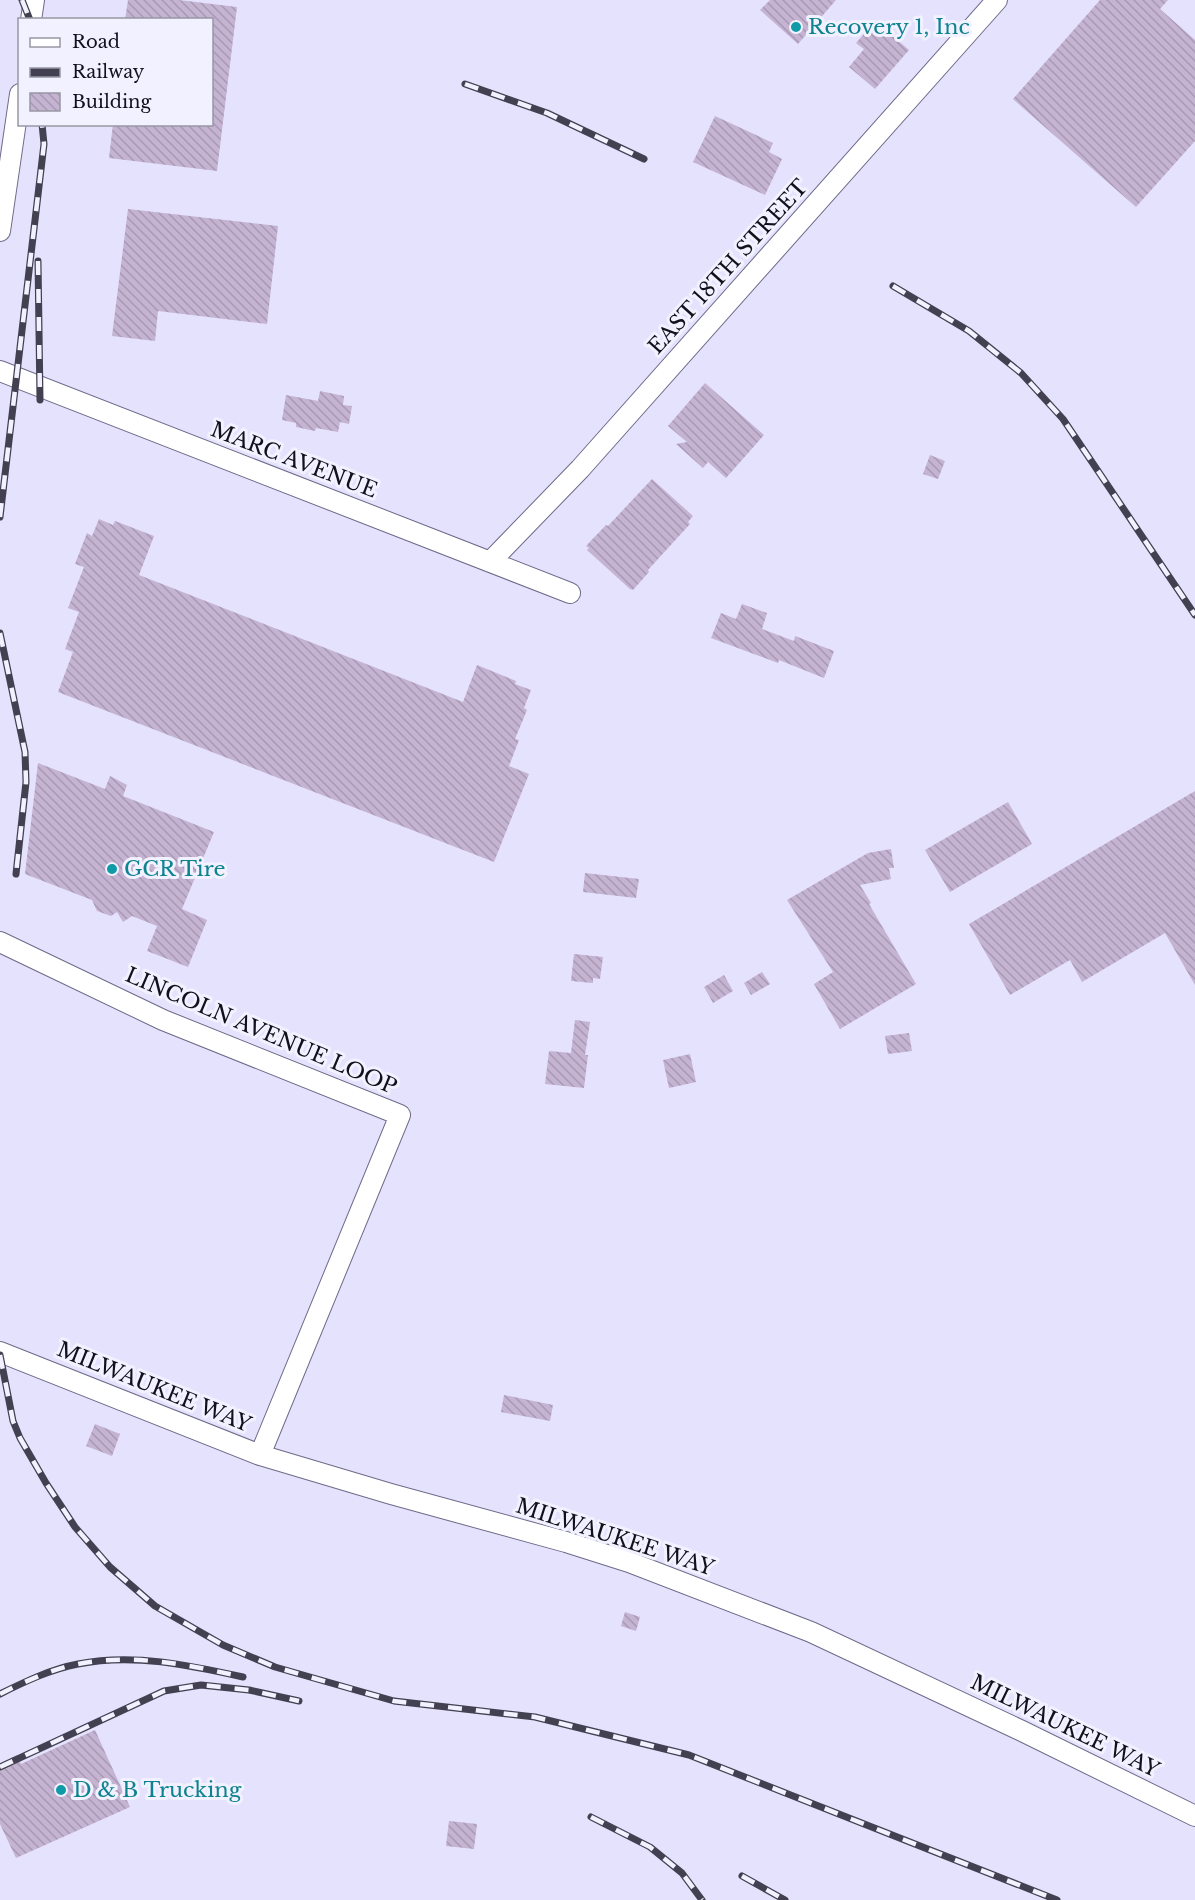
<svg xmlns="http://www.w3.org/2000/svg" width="1195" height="1900" font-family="'Libre Baskerville',serif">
	<defs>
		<pattern id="building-back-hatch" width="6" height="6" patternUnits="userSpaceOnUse" patternTransform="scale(1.5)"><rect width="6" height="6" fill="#c5b3d2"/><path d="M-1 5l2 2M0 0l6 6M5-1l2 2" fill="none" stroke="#a899b4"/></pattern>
	</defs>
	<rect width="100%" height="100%" fill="#e5e2fe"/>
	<path fill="url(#building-back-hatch)" d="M128 0H179L237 7 217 171 109 158 113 124H212V20H125Z
		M770 0H836L798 44 760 10Z
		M1100 0H1168L1160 9 1195 40V141L1136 207 1013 99Z
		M875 21 909 50 875 89 849 67 864 49 856 43Z
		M715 116 773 143 769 152 782 159 765 195 693 162Z
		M128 209 278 226 267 324 158 311 155 341 112 336Z
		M705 383 764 435 726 478 708 462 703 468 676 444 687 442 668 426Z
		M320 391 344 396 343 405 352 406 349 424 340 422 338 432 316 428 315 431 296 427V423L282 420 286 395 318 401Z
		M930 455 945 461 938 479 923 474Z
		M652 479 693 516 688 522 690 524 648 570 649 572 633 590 630 589 587 550 589 548 586 546 606 525 608 526Z
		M99 519 113 525 115 521 154 536 139 575 463 702 477 665 516 681 515 684 531 690 524 708 527 710 515 739 519 740 509 766 529 774 494 862 58 692 73 652 65 649 79 612 68 608 84 567 75 564 87 533 92 536Z
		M742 604 767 613 762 629 794 641 795 636 834 651 824 678 779 660 778 663 711 638 721 613 736 619Z
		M38 763 105 789 110 776 127 785 123 796 214 832 182 909 207 920 188 967 147 951 157 926 132 916 123 922 117 912 111 916 97 911 92 900 25 874Z
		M1195 791V985L1165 933 1082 982 1070 960 1010 995 969 924Z
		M1008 802 1032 844 950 892 925 850Z
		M891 849 894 868H889L891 879 860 885 871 903 869 904 916 984 840 1029 814 984 833 972 787 900 868 853Z
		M585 873 639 879 636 898 583 892Z
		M574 954 603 957 600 979 593 978V983L571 981Z
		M762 972 770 984 751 995 744 983Z
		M724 975 733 991 713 1003 704 987Z
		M575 1020 590 1022 585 1055H588L584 1088 545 1084 549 1051 571 1053Z
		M909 1033 912 1051 888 1054 885 1036Z
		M690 1054 696 1082 669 1088 663 1060Z
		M504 1395 553 1405 550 1421 501 1412Z
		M95 1424 120 1434 112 1456 86 1446Z
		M625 1612 640 1617 636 1631 621 1626Z
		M95 1730 130 1807 16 1858 0 1824V1763L17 1755 21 1764Z
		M449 1821 477 1824 474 1849 446 1846Z"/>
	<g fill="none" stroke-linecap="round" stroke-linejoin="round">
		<defs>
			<path id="minor" d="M31 20 34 0
				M0 231 20 94
				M0 371 570 593
				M490 562 580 469 997 0
				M0 942 163 1020 400 1115 260 1455
				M0 1352 260 1455 391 1494 566 1542 629 1562 811 1632 1022 1731 1195 1816"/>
		</defs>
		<use href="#minor" stroke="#6e6a88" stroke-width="22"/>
		<use href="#minor" stroke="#fff" stroke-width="20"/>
		<defs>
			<path id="rail" d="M22 0 30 20
				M465 84 547 113 644 159
				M38 261 40 400
				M893 286 969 331 1021 373 1063 419 1195 615
				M0 517 44 144 42 124
				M0 633 25 752 26 782 16 874
				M0 1355 13 1421 20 1438 46 1483 75 1527 110 1567 155 1606 223 1645 275 1667 394 1701 535 1717 689 1755 1057 1900
				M0 1694C24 1682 51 1669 78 1664 133 1653 189 1665 243 1677
				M0 1767 164 1691 201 1685 249 1690 299 1701
				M591 1817 650 1847 682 1873 702 1900
				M742 1876 785 1900"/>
		</defs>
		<use href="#rail" stroke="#434151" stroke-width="7"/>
		<use href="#rail" stroke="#f2f1ff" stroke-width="4.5" stroke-dasharray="14" stroke-linecap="butt"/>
	</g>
	<g fill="#0f9aa8" stroke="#f2f1ff" stroke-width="2">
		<circle cx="796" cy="27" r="6"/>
		<circle cx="112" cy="869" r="6"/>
		<circle cx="61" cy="1790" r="6"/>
	</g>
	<g text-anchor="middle" stroke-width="6" stroke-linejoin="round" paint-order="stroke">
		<g font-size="21" fill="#0d838f" stroke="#f2f1ff" text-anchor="start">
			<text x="808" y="34">Recovery 1, Inc</text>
			<text x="124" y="876">GCR Tire</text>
			<text x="73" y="1797">D &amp; B Trucking</text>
		</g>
		<g font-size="21" fill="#12101c" stroke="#f2f1ff">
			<text transform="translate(728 267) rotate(-48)" y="7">EAST 18TH STREET</text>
			<text transform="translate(294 460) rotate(21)" y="7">MARC AVENUE</text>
			<text transform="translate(261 1031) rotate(23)" y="7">LINCOLN AVENUE LOOP</text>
			<text transform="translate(154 1387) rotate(22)" y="7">MILWAUKEE WAY</text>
			<text transform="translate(615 1537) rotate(18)" y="7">MILWAUKEE WAY</text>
			<text transform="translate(1065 1726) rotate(26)" y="7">MILWAUKEE WAY</text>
		</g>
	</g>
	<rect x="18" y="18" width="195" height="108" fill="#f2f1ff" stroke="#9897a4" stroke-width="1.5"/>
	<rect x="30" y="38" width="30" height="9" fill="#ffffff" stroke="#9897a4" stroke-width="1.5"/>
	<text x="72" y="48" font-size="18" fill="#12101c">Road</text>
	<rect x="30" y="68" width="30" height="9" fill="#434151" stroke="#9897a4" stroke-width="1.5"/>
	<text x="72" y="78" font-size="18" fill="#12101c">Railway</text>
	<rect x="30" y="93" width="30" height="18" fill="url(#building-back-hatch)" stroke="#9897a4" stroke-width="1.5"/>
	<text x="72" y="108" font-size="18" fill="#12101c">Building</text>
</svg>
